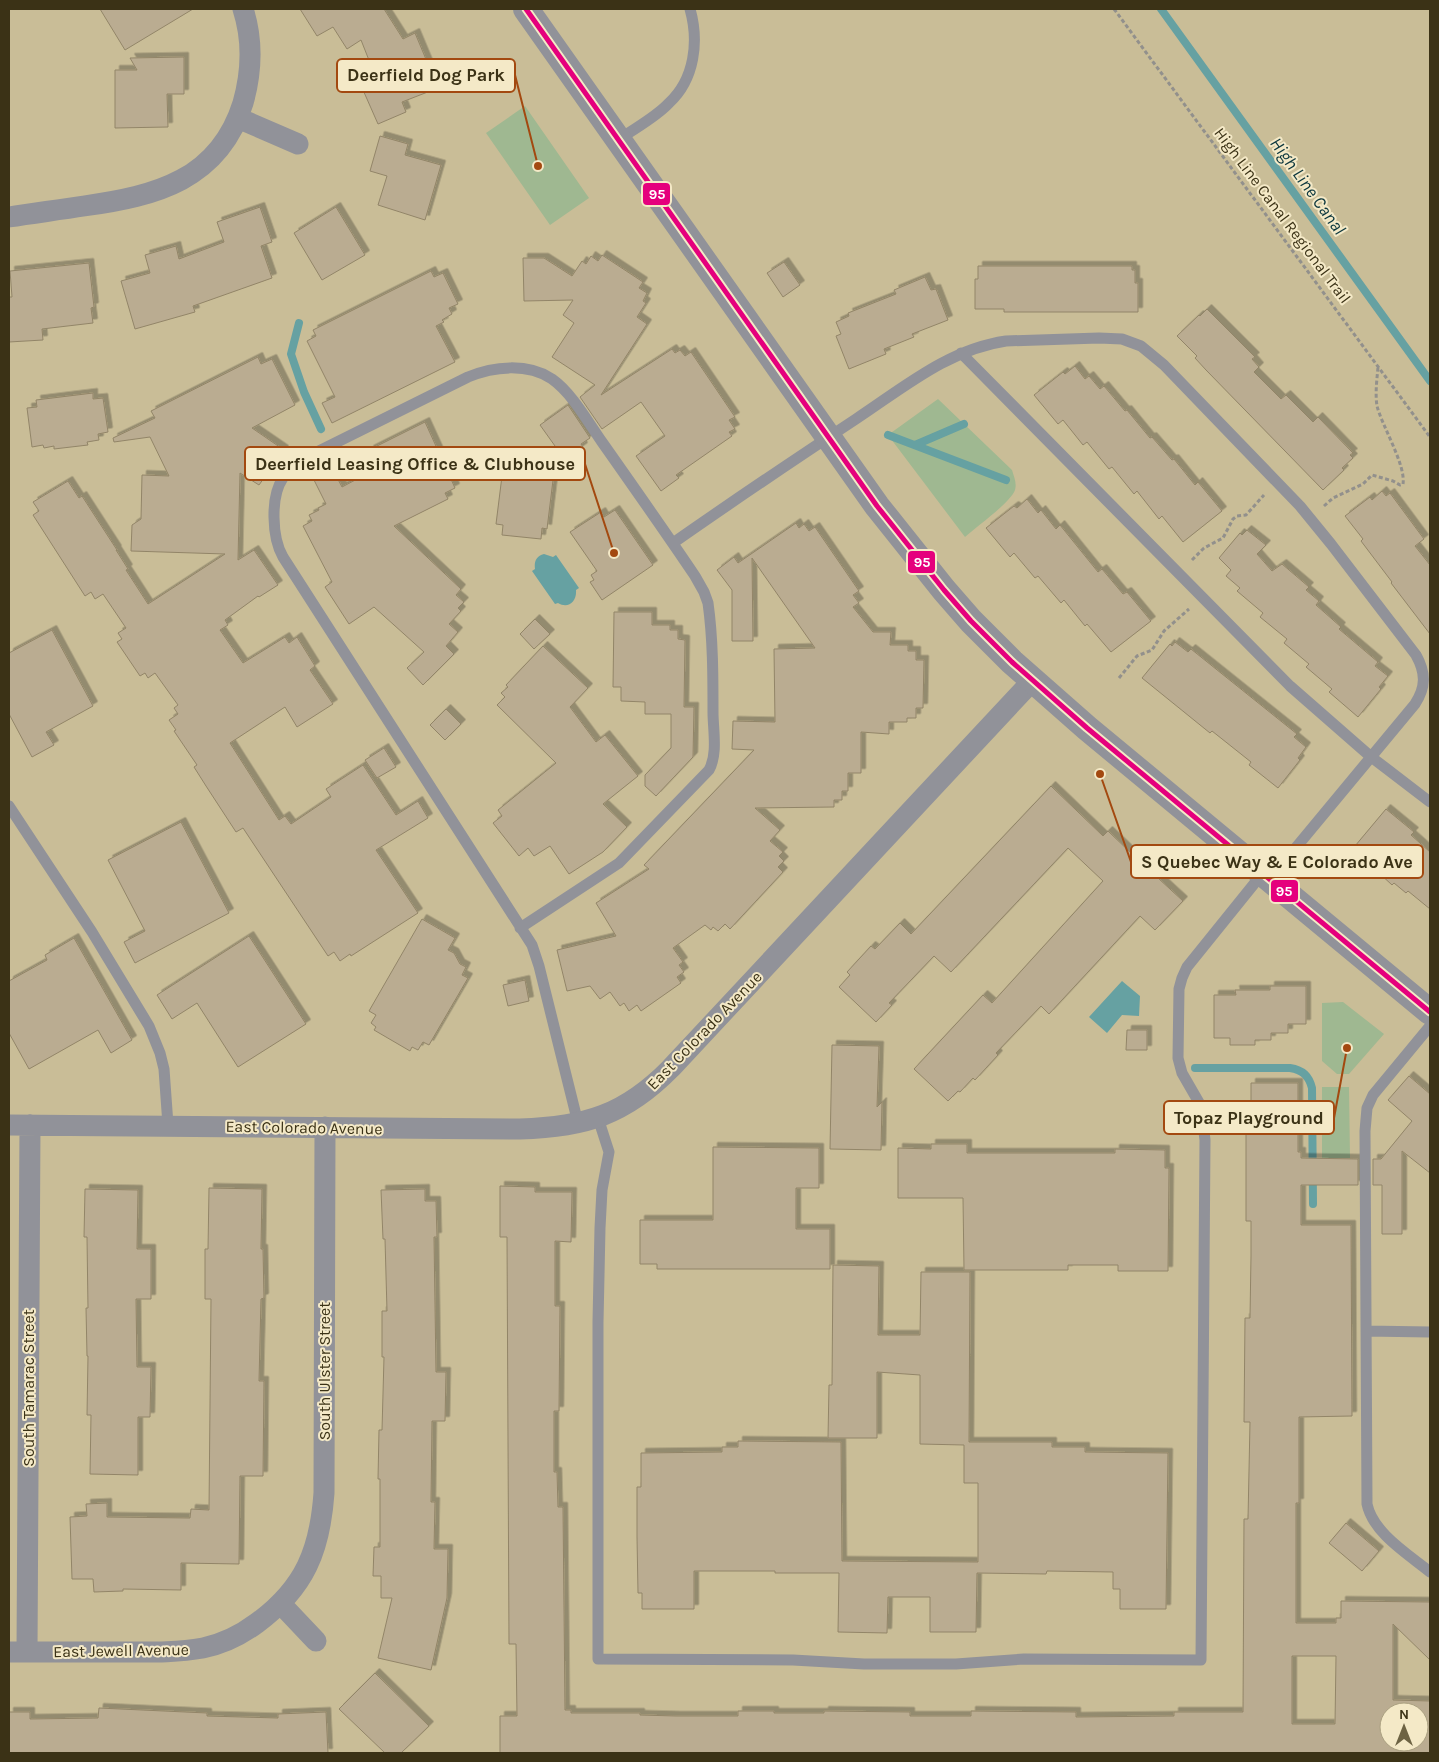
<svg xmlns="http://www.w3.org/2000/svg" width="1439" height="1762" font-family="Karla,sans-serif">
	<defs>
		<filter id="shadow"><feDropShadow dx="4.5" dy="-4.5" stdDeviation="0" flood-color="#0004"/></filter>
	</defs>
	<rect width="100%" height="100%" fill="#c9bd97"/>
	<path fill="#9fb891" d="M525 106 589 198 550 225 486 133Z
		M938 399 1012 470C1014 477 1017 483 1015 490 1011 502 976 527 965 537L888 435Z
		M1343 1002 1384 1034 1349 1074H1337L1322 1061V1003Z
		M1322 1087H1349L1350 1158H1322Z"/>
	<path fill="#66a1a2" d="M544 554 553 557 556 555 579 588 576 590C577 602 568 609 558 603L555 604 532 571 535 569C534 562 536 556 544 554Z
		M1122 981 1140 996 1139 1016 1122 1015 1107 1033 1089 1017Z"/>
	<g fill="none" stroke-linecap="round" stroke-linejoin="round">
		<path stroke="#66a1a2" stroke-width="8" d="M1161 9 1430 381
			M299 323 291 354 304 392 321 429
			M888 435 1006 480
			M915 445 964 424
			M1195 1068H1290C1303 1070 1309 1076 1312 1088L1313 1204"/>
	</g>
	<path fill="#baac91" stroke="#928568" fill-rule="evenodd" filter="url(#shadow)" d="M100 9H193L125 50Z
		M300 9H384L403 39 415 33 438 88 402 102 406 112 378 124 363 90 378 83 361 40 347 49 333 27 317 36Z
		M184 57V94H167L168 127 115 128V70H137L130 58Z
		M380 136 408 144 405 155 441 165 425 220 378 205 387 176 370 171Z
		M260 207 272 242 261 246 272 278 193 306 195 312 135 329 121 281 150 273 145 255 176 246 179 259 224 242 217 222Z
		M336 207 365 255 322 280 294 233Z
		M602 255 643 282 639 288 647 293 643 301 646 303 637 317 647 324 601 395 672 349 675 353 680 350 685 356 691 352 735 417 729 420 735 429 729 432 732 436 676 475 679 478 661 491 636 456 665 436 641 402 602 429 580 397 595 385 552 357 574 323 563 315 573 300 524 301 523 258H544L572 276 582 261 586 264 591 256 598 261Z
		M784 262 800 285 783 297 767 273Z
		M89 263 94 307 91 308 93 323 42 329 43 340 9 342V297H12L10 271Z
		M978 266H1132V270H1135V283H1138V312H1004V309H975V279H978Z
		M431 271 434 277 443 273 458 304 449 308 452 314 442 320 444 322 436 326 455 362 332 423 322 403 335 397 307 341 316 336 313 330Z
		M925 277 931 290 936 289 948 320 912 334 914 337 884 349 886 354 849 369 836 336 841 334 836 322 849 316 848 313 896 294 894 290Z
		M1207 309 1255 357 1252 359 1259 367 1254 372 1281 399 1286 395 1313 422 1318 417 1353 453 1350 455 1353 458 1342 468 1344 470 1323 490 1206 370 1195 358 1197 356 1177 336 1199 315 1200 316Z
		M258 357 261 364 272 359 295 405 252 428 284 450 259 485 240 473 238 560 254 550 278 585 259 597 258 596 225 620 228 625 220 630 243 663 285 637 289 643 297 637 315 666 310 670 333 704 297 727 285 707 230 743 279 820 285 816 291 824 331 797 326 789 363 765 396 815 418 801 428 818 376 850 418 913 351 956 350 954 340 961 334 952 328 956 243 828 236 832 206 786 194 767 197 765 174 731 176 730 169 720 178 714 174 708 178 705 155 673 148 678 145 673 140 676 117 642 122 639 118 633 126 628 103 594 95 599 91 592 85 596 33 515 39 511 33 502 68 481 79 498 82 496 117 550H116L128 569 126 570 148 604 225 554 131 551 132 525 141 519 142 475 169 476 150 437 114 442 113 438 155 418 151 411Z
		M1075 366 1085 379 1089 376 1100 389 1104 386 1125 411 1127 410 1150 438 1152 437 1172 460 1174 459 1195 485 1198 482 1222 511 1183 542 1162 516 1159 519 1137 491 1134 494 1112 467 1109 469 1087 442 1083 445 1063 420 1058 424 1034 395 1063 372 1065 374Z
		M93 393V399L103 398 108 432 98 434 99 440 87 442 88 445 54 449V446L44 448 43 445 32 447 27 408 37 407 36 400Z
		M568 405 590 438 581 444 583 447 565 460 540 425Z
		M425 422 455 488 445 493 448 499 394 526 461 589 456 595 464 602 458 608 461 611 449 624 458 632 446 646 454 654 423 685 407 668 424 652 374 607 349 624 325 587 332 582 303 526 312 521 309 515 319 510 318 508 326 504 313 478 332 468 342 487 378 468 369 450Z
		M511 459 555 464 547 529 542 528 541 539 502 535 503 525 496 524 503 468 510 469Z
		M1382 491 1386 496 1390 493 1424 539 1415 546 1430 565V634L1391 583 1392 582 1361 541 1363 539 1345 516 1370 497 1372 500Z
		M1027 499 1038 513 1041 510 1056 529 1060 525 1098 572 1102 569 1123 594 1127 592 1151 621 1111 652 1087 624 1085 626 1064 600 1061 603 1038 576 1035 578 1014 553 1010 557 986 528 1014 506 1017 508Z
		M615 510 653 565 602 600 590 582 594 580 591 575 597 571 570 532 601 512 604 517Z
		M796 523 799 528 804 524 809 531 815 527 859 591 853 595 859 603 853 607 873 632H891L890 645H908V651H916V660H924L923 708H916V718H907V722H889V734L861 732V773H848V791H842V800H834V807L755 808 780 830 770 841 783 852 779 856 784 861 778 867 783 872 730 929 725 924 718 931 713 927 711 930 705 925 673 948 683 962 679 965 684 972 677 977 681 983 641 1011 637 1005 629 1011 624 1003 620 1006 610 992 600 999 590 986 567 991 557 950 616 936 596 903 649 869 644 865 754 750 732 749 733 721 775 722 774 649 815 648 752 558 753 641H732V590L717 570 734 557 738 563Z
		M1247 530 1266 545 1257 554 1272 571 1282 564 1309 587 1306 590 1319 601 1316 605 1341 627 1339 629 1378 662 1375 666 1388 676 1379 687 1381 689 1358 717 1329 692 1332 689 1306 667 1309 664 1284 643 1287 639 1260 617 1263 613 1237 591 1240 588 1226 576 1231 570 1219 558 1240 533 1242 535Z
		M614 612H652V625H670V630H678V639L685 640 684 707H694L693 757 656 796 645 786V775L671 748V714H645V702L621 701V687H613Z
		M535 619 550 634 534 649 520 634Z
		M52 630 93 706 46 732 54 745 32 757 9 714V653Z
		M1175 642 1188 652 1191 649 1297 734 1294 737 1306 747 1298 758 1300 760 1278 788 1249 765 1251 762 1212 731 1210 733 1142 678 1170 644 1172 646Z
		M543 646 588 688 570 707 596 742 605 735 638 776 603 804 627 827 603 852 569 874 550 846 534 856 528 848 519 856 493 823 502 816 498 810 556 763 497 705 505 697 501 693 508 687 506 685Z
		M446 709 461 724 445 740 430 725Z
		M384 748 396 767 377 778 365 760Z
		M1051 786 1103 836 1108 831 1131 853 1135 850 1161 874 1158 878 1183 901 1155 930 1140 916 1049 1014 1041 1006 996 1053 998 1055 975 1080 973 1078 960 1092 958 1091 948 1101 914 1069 983 995 992 1003 1103 881 1068 848 951 972 934 956 889 1003 892 1005 876 1022 839 987 850 975 847 972 871 946 875 949 900 923 911 934Z
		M1386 809 1414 832 1411 835 1430 852V909L1408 891 1406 893 1394 883 1392 885 1378 872 1381 868 1355 846Z
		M181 822 229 913 135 963 124 942 145 931 108 860Z
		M422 919 455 938 448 950 454 953 460 964 466 967 462 975 468 978 429 1045 423 1042 418 1050 412 1047 410 1051 374 1030 376 1027 371 1023 376 1015 369 1011Z
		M249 936 306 1024 238 1067 197 1003 172 1019 157 995Z
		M74 938 132 1040 111 1053 98 1030 29 1069 9 1033V981L47 960 45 955Z
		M525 980 529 1001 508 1006 503 985Z
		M1270 986H1306V1024H1288V1033H1271V1040H1255V1045H1230V1038H1214V995H1236L1235 990H1270Z
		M1127 1030H1147V1050H1126Z
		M832 1045 879 1046 877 1107 882 1102 881 1150 830 1149Z
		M1409 1076 1430 1094V1173L1402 1151V1234H1382V1185H1373V1159H1381L1412 1121 1388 1100Z
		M1251 1083H1298V1152H1301V1158L1358 1159V1185H1301V1225H1351L1352 1416 1299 1417V1503H1296V1623H1336V1618H1341V1601L1430 1602V1660L1393 1624V1700L1430 1701V1753H500V1716H517L516 1644H509L507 1237H500V1186L535 1187V1192H572L571 1242 555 1241V1306H560L559 1411H554V1472H557L558 1507H563L565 1710H571V1713H640V1715L676 1716H738V1711H774V1713H824V1711L910 1712V1716H971V1711L1076 1712V1717L1174 1716V1712H1243L1244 1519H1248L1250 1422H1244L1245 1318H1250L1251 1256V1221H1246V1117H1251ZM1292 1656H1336L1335 1724H1292ZM1389 1712H1419V1742H1389Z
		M931 1144H967V1153H1115V1149L1165 1150V1168H1169L1168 1271H1118V1265H1068V1270H964L963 1198H898V1148L931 1149Z
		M713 1147 819 1148V1188H796V1229H830V1269H657V1264H640V1220H713Z
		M209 1188 262 1189 261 1249H263L264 1298 261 1299 259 1381H264L263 1476H240L239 1564 181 1563V1590L123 1589V1591L94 1592 93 1579H72L70 1517 87 1516 86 1504 107 1503V1517L190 1518 191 1509 209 1510 211 1299H205V1249H208Z
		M85 1189 138 1190 137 1249H151V1299H136L137 1367H151L150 1417H138V1475L90 1474 91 1415H87L88 1356H87L86 1308H88L87 1237H84Z
		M425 1189V1201H436L437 1237H434L436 1372H446L445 1421H432L431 1502H435L434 1549H448L447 1598 431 1670 378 1658 392 1598H381V1576H373L374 1547H380V1479H378L379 1430H382L384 1357H382V1311H387L385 1239H383L381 1190Z
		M833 1265 879 1266 878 1335H920L921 1272H970L969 1442H1052V1447H1085V1452L1168 1453 1166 1609H1120V1589H1113V1572L1047 1571 1046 1574 977 1573 976 1632H930V1597H888L887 1633 838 1632 839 1573H775V1571H694V1609H642V1593H638L637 1537V1487H641V1453L722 1452V1447H738V1441L841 1442 842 1561 978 1562V1483H964V1445L920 1444V1375L877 1372V1438H828L829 1385H832Z
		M1346 1523 1379 1551 1362 1571 1329 1543Z
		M375 1673 429 1726 401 1753H385L339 1709Z
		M99 1708 207 1713V1716L278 1718V1714L326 1712 328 1753H9V1712H30V1719L98 1718Z"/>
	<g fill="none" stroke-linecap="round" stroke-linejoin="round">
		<path stroke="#92908c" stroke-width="3" stroke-dasharray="4 2.5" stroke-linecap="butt" d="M1114 9 1430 437
			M1324 506 1333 498 1363 484 1372 475 1393 481 1400 485 1403 484C1406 465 1382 426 1377 406 1375 393 1377 379 1378 367
			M1192 560 1204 548 1223 538 1233 519 1237 516 1246 515 1264 495
			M1119 678 1137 656 1152 650 1164 631 1189 609"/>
		<path stroke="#919299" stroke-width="11" d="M618 140C635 128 655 118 669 103 695 79 699 41 690 9
			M961 353 1290 686 1370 756 1430 802
			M673 543C733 501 794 460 856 419 903 388 949 349 1006 341L1099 338 1122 339 1141 346 1164 365 1300 506 1331 544 1416 655C1426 673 1426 687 1415 704L1269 880
			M9 806 92 932 149 1026 160 1053 164 1069 168 1125
			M520 928 619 863 709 770C718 754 713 730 713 712 713 676 713 639 708 603L704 592 695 576C664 530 633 486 602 442 588 422 572 393 552 379 528 363 494 366 468 377L313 454C302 460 290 467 283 478 270 497 272 538 283 557L532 945 539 966 578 1123
			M1430 1026 1373 1095 1367 1108 1365 1131 1367 1504C1373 1533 1408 1554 1430 1572
			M598 1118 609 1152 602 1190 600 1228 598 1322V1659L793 1660 864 1664H956L1024 1659 1201 1660 1205 1140 1201 1106 1182 1073 1178 1058 1179 989 1182 978 1187 967 1262 874
			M1366 1331 1430 1332"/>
		<path stroke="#919299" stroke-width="21" d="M238 118 298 144
			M9 217C34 213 59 210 84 206 156 196 219 180 243 103 252 71 253 40 243 9
			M9 1125 520 1129C585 1127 625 1115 671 1068L1033 680
			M281 1604 316 1641
			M9 1652C46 1652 82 1652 119 1652 147 1652 175 1653 203 1648 223 1644 241 1635 257 1623 305 1588 320 1550 324 1493L325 1127
			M27 1652 30 1125"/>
		<path stroke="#919299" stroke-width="26" d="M526 9 877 506 944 590 971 621 1012 662 1087 728 1430 1012"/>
		<defs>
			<path id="bus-1" d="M526 9 877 506 944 590 971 621 1012 662 1087 728 1430 1012"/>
		</defs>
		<use href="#bus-1" stroke="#f4e9c7" stroke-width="9"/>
		<use href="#bus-1" stroke="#e5007d" stroke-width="5"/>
	</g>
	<g text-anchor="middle" stroke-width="4" stroke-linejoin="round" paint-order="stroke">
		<g font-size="16" fill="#3b3216" stroke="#f4e9c7">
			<text transform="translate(1283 215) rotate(53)" y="6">High Line Canal Regional Trail</text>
			<text transform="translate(704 1030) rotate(-46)" y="6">East Colorado Avenue</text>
			<text transform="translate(304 1127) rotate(1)" y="6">East Colorado Avenue</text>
			<text transform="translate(324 1371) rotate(-90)" y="6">South Ulster Street</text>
			<text transform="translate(28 1388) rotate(-90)" y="6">South Tamarac Street</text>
			<text transform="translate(121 1650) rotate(-1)" y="6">East Jewell Avenue</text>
		</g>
		<g font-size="18" font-style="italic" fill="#0b363d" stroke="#f4e9c7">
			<text transform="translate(1308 186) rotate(54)" y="6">High Line Canal</text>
		</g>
	</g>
	<path fill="none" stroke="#a34910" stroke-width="2" d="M538 166L515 75M614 553L585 464M1100 774L1131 862M1347 1048L1334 1118"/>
	<g fill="#a34910" stroke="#f4e9c7" stroke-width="2">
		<circle cx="538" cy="166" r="5"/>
		<circle cx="614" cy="553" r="5"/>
		<circle cx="1100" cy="774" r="5"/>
		<circle cx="1347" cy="1048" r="5"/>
	</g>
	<g fill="#f4e9c7" stroke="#a34910" stroke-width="2">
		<rect x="337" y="59" width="178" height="33" rx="5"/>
		<rect x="245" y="447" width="340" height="33" rx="5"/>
		<rect x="1131" y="845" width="292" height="33" rx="5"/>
		<rect x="1164" y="1101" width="170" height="33" rx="5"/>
	</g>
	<g font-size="18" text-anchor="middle" font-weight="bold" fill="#3b3216">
		<text x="426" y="81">Deerfield Dog Park</text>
		<text x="415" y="470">Deerfield Leasing Office &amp; Clubhouse</text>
		<text x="1277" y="868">S Quebec Way &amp; E Colorado Ave</text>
		<text x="1249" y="1124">Topaz Playground</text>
	</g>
	<g stroke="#f4e9c7" stroke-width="2">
		<rect x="642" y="182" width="29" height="24" rx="5" fill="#e5007d"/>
		<rect x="907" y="550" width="29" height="24" rx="5" fill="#e5007d"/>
		<rect x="1270" y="879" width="29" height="24" rx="5" fill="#e5007d"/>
	</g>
	<g font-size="14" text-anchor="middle" font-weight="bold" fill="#fff">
		<text x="657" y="199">95</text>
		<text x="922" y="567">95</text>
		<text x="1284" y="896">95</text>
	</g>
	<rect width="1439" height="1762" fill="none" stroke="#3b3216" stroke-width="20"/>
	<g transform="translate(1404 1727)"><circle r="24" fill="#f4e9c7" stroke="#aaa080"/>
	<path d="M0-4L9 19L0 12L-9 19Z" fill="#6d6343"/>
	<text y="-8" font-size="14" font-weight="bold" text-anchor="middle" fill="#3b3216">N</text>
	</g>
</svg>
